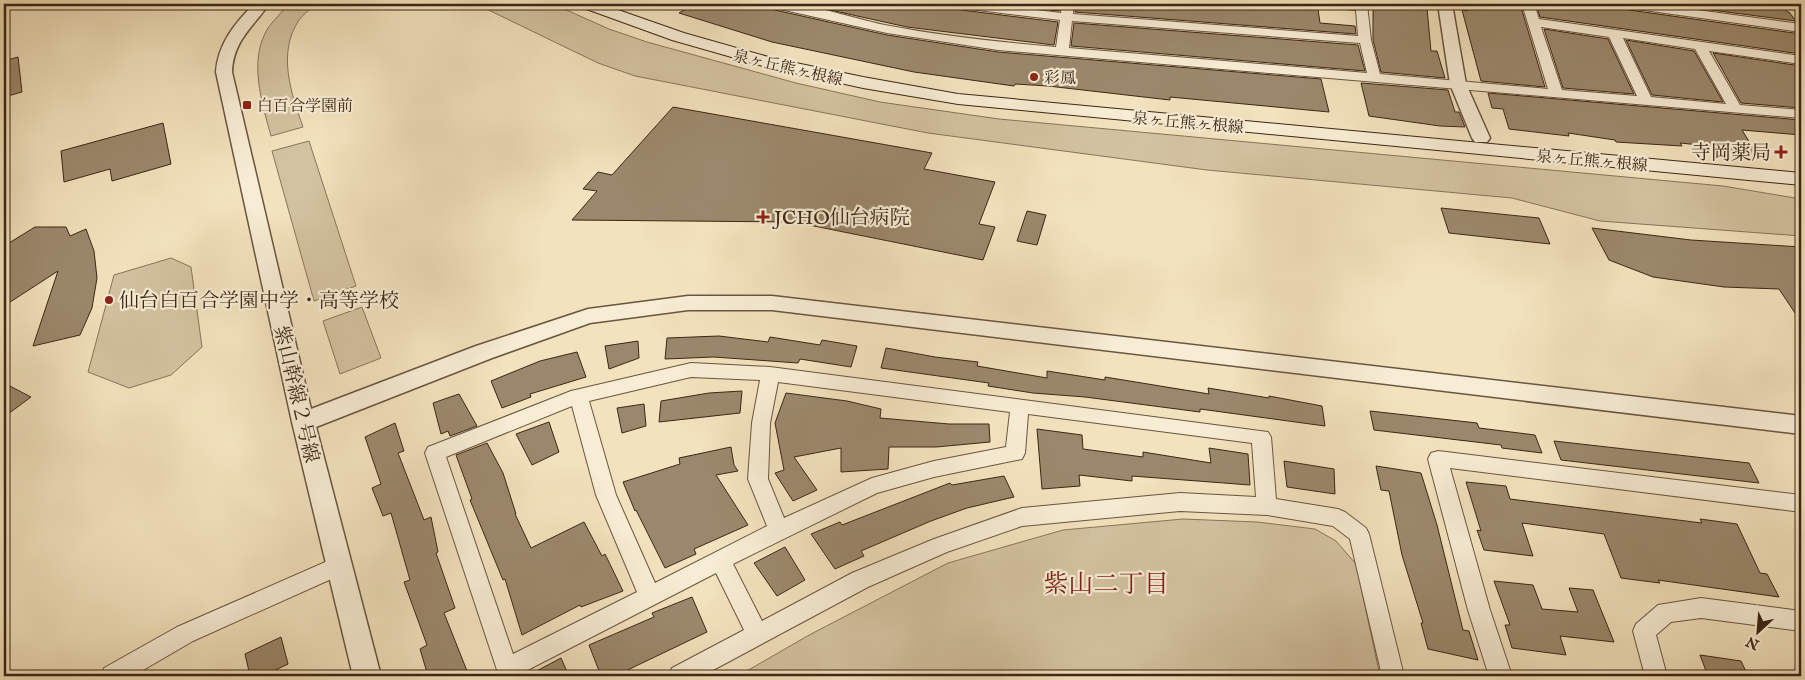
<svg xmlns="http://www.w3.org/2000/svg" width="1805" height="680" font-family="'IM FELL English','Noto Serif JP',serif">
	<rect width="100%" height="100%" fill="#f2e2bd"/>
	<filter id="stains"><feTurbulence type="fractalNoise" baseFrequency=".004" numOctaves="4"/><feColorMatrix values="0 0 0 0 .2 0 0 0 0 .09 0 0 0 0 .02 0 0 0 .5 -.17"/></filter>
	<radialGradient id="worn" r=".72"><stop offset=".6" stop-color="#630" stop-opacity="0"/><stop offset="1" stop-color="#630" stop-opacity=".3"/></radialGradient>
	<path fill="#d3c2a0" stroke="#88745a" d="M288 4H316C311 9 303 14 299 20 277 53 291 93 303 127L271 136C262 103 248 60 268 28 274 20 282 12 288 4Z
		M476 4H553L609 29 647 42 796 83 880 102 999 119 1723 186 1801 199V236L1600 221 1512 198 1207 170 928 133 635 76 598 63Z
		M309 141 356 286 314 301 272 151Z
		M171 258 191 267 202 347 171 375 129 388 88 372 114 275Z
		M362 307 381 358 340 374 323 321Z
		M1183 519 1257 522 1315 529 1336 541 1356 564 1380 676H738L811 634 948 563 1063 530Z"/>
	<path fill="#9b886c" stroke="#3c2615" d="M694 4H767L775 10 887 35 998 52 1321 79 1329 112 1170 97V100L1048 86 1015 84 1014 86 914 72 772 42 679 13Z
		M803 4H953L961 10 1058 22 1054 45 907 27Z
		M1001 4H1060L1059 11Z
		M1076 4H1248L1318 9 1320 23 1355 26 1356 34 1075 12Z
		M1373 4 1427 8 1431 51H1437L1445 78 1381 72 1373 40Z
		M1466 4H1520L1545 87 1481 81 1462 10 1467 11Z
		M1536 4H1592L1612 7V4H1621L1629 10 1801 34V54L1540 17Z
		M1665 4H1782L1787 12H1789L1796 21Z
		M1074 23 1358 45 1365 71 1071 46Z
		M1544 29 1608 39 1634 94 1563 88Z
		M1626 40 1694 51 1723 102 1652 95Z
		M1713 53 1801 66V108L1741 103Z
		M18 57 22 92 4 97V61Z
		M1361 83 1448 90 1455 112H1459L1465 127 1440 126 1369 116Z
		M1488 93 1801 120V135L1742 130 1758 156 1722 151 1720 147 1680 143 1682 146 1616 142 1615 140 1568 133 1569 136 1509 129 1503 109 1492 108Z
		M673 107 932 153 924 169 995 182 979 224 995 227 983 260 794 222 572 220 597 191 583 189 598 172 612 175Z
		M163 123 171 164 112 181 110 169 64 182 61 151Z
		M1441 208 1539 218 1550 244 1449 233Z
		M1027 211 1046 215 1037 245 1017 241Z
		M35 227H66L70 236 86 229 94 251 97 278 92 308 80 335 33 346 58 271 4 306V246Z
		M1592 228 1691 240 1801 247V322L1779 289 1724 287 1653 277 1609 260Z
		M719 336 768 342 770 337 820 345 822 340 857 346 851 367 800 359 798 363 714 357 665 359 667 338Z
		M638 341 639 358 609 369 605 346Z
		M886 348 935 357 978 362 977 366 1047 378V371L1105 380V377L1209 394 1208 388 1269 398V396L1322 406 1325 426 1200 409V412L1085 397 1033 393 988 386 989 383 881 368Z
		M577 352 586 377 530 394 531 397 502 408 491 381 540 361Z
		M4 383 31 397 4 417Z
		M742 391 740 413 659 422 661 401 709 393Z
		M786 393 847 401 881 409 880 418 949 424H989L990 442 936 447H889L888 469 841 472V448L794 457 817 490 793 501 775 473 784 470 775 423Z
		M459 394 477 426 450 436 448 431 441 434 433 403Z
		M644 404 646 426 622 433 617 408Z
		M1370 411 1477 423 1479 428 1535 435 1542 453 1502 448 1501 445 1374 430Z
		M549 422 559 452 532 465 516 434Z
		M395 423 404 451 398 453 424 520 431 517 438 552 436 553 455 608 444 613 469 676H428L420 649 427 645 404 582 410 580 391 513 383 516 372 488 381 484 365 437Z
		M1037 429 1082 435 1083 449 1143 457V452L1211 463 1209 448 1248 454 1250 485 1132 476V481L1079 475 1080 486 1042 489Z
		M1554 441 1749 463 1759 483 1561 460Z
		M487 443 503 473 516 514H515L531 548 584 522 602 556 605 554 623 591 581 607 580 605 522 635 505 579 503 580 470 500 472 499 456 455Z
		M731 447 734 465 738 471 716 475 748 525 694 549 696 554 665 568 636 510 635 511 623 482 680 464 679 458Z
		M1284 461 1334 469 1335 494 1287 487Z
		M1376 466 1421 473 1437 525 1463 630 1469 631 1478 660 1428 649 1421 623H1423L1402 555 1389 491 1381 490Z
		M1004 476 1014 497 967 508 931 521 861 551 864 556 835 569 811 534 840 522 842 525 950 483 952 485Z
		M1466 482 1506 486 1510 499 1702 523 1700 519 1737 524 1760 573 1767 574 1779 597 1658 580 1660 583 1621 578 1604 534 1522 523 1533 556 1484 550 1477 530 1481 531Z
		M785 547 805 580 777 596 754 563Z
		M1494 581 1533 585 1542 609 1578 612 1569 588 1593 590 1614 642 1560 636 1566 655 1512 648 1505 625H1510Z
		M692 597 707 632 615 676H601L589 645 654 617 652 613Z
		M281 637 288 664 263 676H250L245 654Z
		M1700 655 1741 661 1748 676H1708Z
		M561 658 569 676H527Z"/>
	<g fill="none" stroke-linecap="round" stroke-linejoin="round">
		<defs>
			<path id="minor" d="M769 4C807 1 848 17 885 25 942 36 999 42 1056 47L1060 20 961 8 955 4H988L1061 13 1062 4H1074L1073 14 1358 36 1356 10 1333 8 1327 4H1367L1371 40 1380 74 1548 89 1522 4H1534L1539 19 1801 56V64L1709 51 1740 105 1801 110V118L998 50 887 33 775 8ZM1072 21 1360 43 1367 73 1069 48ZM1541 27 1609 37 1637 96 1562 90ZM1623 38 1695 49 1726 104 1651 97Z
				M1623 4H1653L1801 24V32L1629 8Z
				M1792 4H1801V15L1797 14Z
				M691 363 770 367 1268 432 1271 437 1276 499 1338 509 1345 512 1366 528 1369 534 1404 676H1382L1350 539 1333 526 1267 515 1180 511 1022 526 947 552 868 587 702 676H669L672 668 744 630 716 573 516 676H499L425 453 428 447 571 391ZM691 377 760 380 752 423 748 479 767 526 655 583 616 495 589 401ZM778 382 1010 412 1006 447 934 461 872 478 784 518 768 479 770 423ZM572 406 596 495 637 592 513 654 446 457ZM1028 414 1252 443 1256 497 1180 493 1022 508 934 539 852 573 762 621 733 564 877 493 934 477 1022 459 1025 453Z
				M1438 451 1801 495V512L1450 468 1490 610 1512 676H1489L1468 610 1428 459 1431 453Z
				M339 556 347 558 350 565 347 572 193 641 133 676H101L104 668 177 627Z
				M1701 598 1801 611V631L1701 618 1671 622 1656 635 1667 676H1645L1633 631 1636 624 1658 605Z"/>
			<path id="tertiary" d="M254 4H269C253 27 233 41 232 72L311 409 476 346 588 309 688 296H772L1801 416V434L772 310H688L590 323 492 358 316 427 381 676H353L292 422 216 72C218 44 235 23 254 4Z
				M1438 4H1452L1466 84 1490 138 1487 142H1475L1472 138 1450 84Z"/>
			<path id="secondary" d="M579 4H601L684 33 772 58 863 77 958 94 1801 173V185L958 104 863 88 763 66 672 40 581 7Z"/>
		</defs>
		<use href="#minor" stroke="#6a553f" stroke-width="2"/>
		<use href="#tertiary" stroke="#6a553f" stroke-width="3"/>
		<use href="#secondary" stroke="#3c2615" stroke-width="2"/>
		<use href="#minor" fill="#f7ecd4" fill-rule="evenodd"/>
		<use href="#tertiary" fill="#f7ecd4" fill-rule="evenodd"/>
		<use href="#secondary" fill="#f7ecd4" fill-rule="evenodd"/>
	</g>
	<g fill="#8f2418" stroke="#f7ecd4" stroke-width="2">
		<circle cx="1034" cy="77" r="5"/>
		<rect x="242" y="100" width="10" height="10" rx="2.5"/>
		<path d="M1778.5 144.5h5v5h5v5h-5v5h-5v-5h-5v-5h5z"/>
		<path d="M760.5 209.5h5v5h5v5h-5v5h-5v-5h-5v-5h5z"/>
		<circle cx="109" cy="300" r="5"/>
	</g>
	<g text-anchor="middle" stroke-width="4.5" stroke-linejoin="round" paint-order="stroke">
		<g font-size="16" fill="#3c2615" stroke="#f7ecd4">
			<text transform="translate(788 67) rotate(13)" y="6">泉ヶ丘熊ヶ根線</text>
			<text transform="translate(1188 122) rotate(5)" y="6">泉ヶ丘熊ヶ根線</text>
			<text transform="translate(1592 160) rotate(5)" y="6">泉ヶ丘熊ヶ根線</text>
		</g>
		<g font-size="16" fill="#3c2615" stroke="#f7ecd4" text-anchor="start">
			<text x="1044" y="83">彩鳳</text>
			<text x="257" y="111">白百合学園前</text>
		</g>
		<g font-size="20" fill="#3c2615" stroke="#f7ecd4" text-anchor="start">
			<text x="1771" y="159" text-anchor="end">寺岡薬局</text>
			<text x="774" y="224">JCHO仙台病院</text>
			<text x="119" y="307">仙台白百合学園中学・高等学校</text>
		</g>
		<g font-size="20" fill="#3c2615" stroke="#f7ecd4">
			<text transform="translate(297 394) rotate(77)" y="7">紫山幹線２号線</text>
		</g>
		<g font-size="25" fill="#7a1f14" stroke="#f7ecd4">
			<text x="1106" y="592">紫山二丁目</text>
		</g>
	</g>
	<rect width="1805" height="680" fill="none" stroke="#f2e2bd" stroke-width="20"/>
	<rect x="5" y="5" width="1795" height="670" fill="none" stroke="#3c2615" stroke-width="2.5"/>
	<rect x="10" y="10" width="1785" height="660" fill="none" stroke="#3c2615"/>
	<g transform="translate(1758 632) rotate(206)" stroke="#f7ecd4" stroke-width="4" paint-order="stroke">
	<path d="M0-4L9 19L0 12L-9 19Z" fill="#3c2615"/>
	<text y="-8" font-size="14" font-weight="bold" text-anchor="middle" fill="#3c2615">N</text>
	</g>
	<rect width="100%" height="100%" filter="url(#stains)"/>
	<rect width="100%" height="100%" fill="url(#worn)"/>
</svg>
